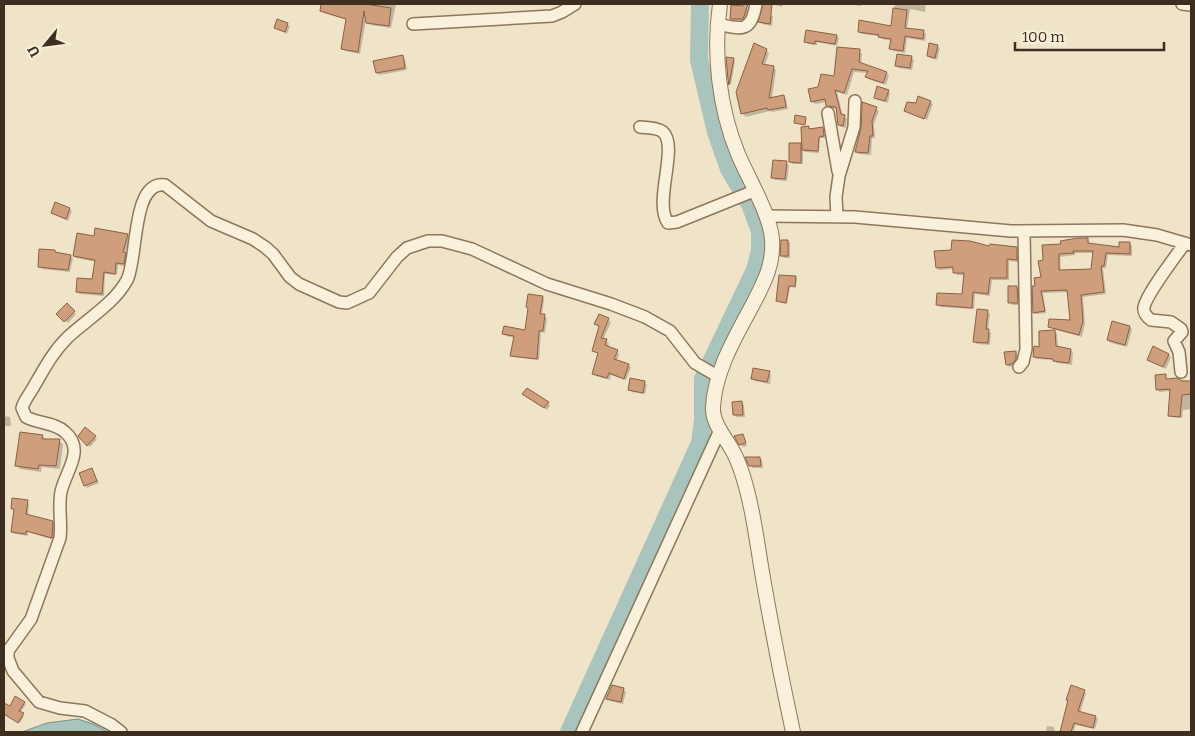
<svg xmlns="http://www.w3.org/2000/svg" width="1195" height="736" font-family="Bitter,serif">
	<rect width="100%" height="100%" fill="#f0e4c8"/>
	<path fill="#a9c4bc" stroke="#6f938a" d="M78 719 93 724 108 732H22L47 723Z"/>
	<path fill="#0003" fill-rule="evenodd" d="M323 4H396L391 28 370 25 366 20 360 54 345 51 342 49 347 20 324 13 321 10Z
		M771 4H783L782 7Z
		M847 4H861V6Z
		M895 4H926L925 12 910 9 907 29 923 32 926 34 925 41 907 38 905 53 893 51 891 49 892 41 882 39 879 36 862 34 859 31 892 27Z
		M732 6 747 8 750 10 745 21H733L731 19Z
		M770 14 773 16 772 26 762 24 760 22Z
		M287 24 290 26 287 34 275 28Z
		M837 36 839 38 837 46 817 42V45L808 44 806 41Z
		M937 46 940 48 937 60 930 58 928 56Z
		M766 50 769 53 765 65 773 67 776 70 772 98 783 96 786 99 788 109 772 112 770 111 746 117 743 114 737 92Z
		M859 50 862 54 861 65 886 73 889 76 886 85 870 80 867 77 868 73 854 72 847 95 837 92 843 116 847 119 846 128 842 127 839 124 837 109 831 108 827 102 815 104 812 101 819 88 835 78Z
		M403 57 405 59 407 70 379 75 377 73Z
		M911 57 914 60 912 70 899 68 896 65Z
		M733 59 735 61 731 85 729 79Z
		M888 91 890 93 888 103 878 100 875 97Z
		M930 102 933 104 927 120 905 111 917 105Z
		M864 104 879 111 874 124 875 138H872L871 155 858 154 856 151 863 128Z
		M809 128 811 130 822 129 826 138H820L819 153 805 152 803 150V164H793L790 162 801 145 803 147Z
		M786 163 789 165 787 181 775 180 772 178Z
		M69 209 72 211 68 221 52 213Z
		M127 236 130 238 125 254 127 256 126 266 118 265 117 275 105 274 104 296 80 294 77 292 93 281 96 262 76 258 74 256 95 238Z
		M1088 239 1090 245 1120 248 1130 243 1132 246V256L1108 255 1106 268H1103L1106 294 1083 297 1085 324 1082 337 1053 329 1050 326 1071 321 1069 292 1043 293 1046 313 1036 314 1034 312 1037 287 1042 278 1044 261 1062 246ZM1075 253H1094L1092 270 1061 271 1060 257 1075 255Z
		M788 241 790 243V258H784L782 255Z
		M990 248H1016L1019 251V262L1009 261V280H992L990 296 975 294 974 309 940 307 938 304 963 295 965 275H957L954 272V269L939 270 937 267Z
		M55 252 70 256 73 258 70 272 42 269 39 266Z
		M795 277 797 279 796 288 790 287 787 304 779 302 777 301Z
		M1017 287 1019 290 1020 305H1012L1010 302Z
		M542 297 544 299 542 315 547 318 545 333 541 332 539 360 514 357 512 355 515 338 506 336 504 334 526 331Z
		M67 305 76 314 68 323 58 314Z
		M988 312 990 314 988 330 991 333 990 345 977 344 975 342Z
		M599 315 611 322 603 340 609 343 608 347 619 354 617 361 631 367 626 380 611 375 610 380 596 376 594 373 599 354 593 351 600 327 596 323Z
		M1130 327 1132 330 1127 347 1111 343 1108 340Z
		M1055 332 1057 334 1058 348 1071 350 1073 353 1072 365 1057 363 1055 360 1037 359 1034 357Z
		M1016 352 1018 355V361L1015 366 1009 367 1007 364Z
		M1169 355 1171 357 1166 369 1149 359Z
		M769 373 771 375 770 384 755 381 752 378Z
		M1165 376 1168 380 1191 381V409L1183 410 1182 418 1171 417 1169 415 1171 391 1160 392 1157 390Z
		M644 382 647 385 645 394 632 392 629 389Z
		M526 397 548 403 550 405 547 410Z
		M741 402 744 405 745 417H737L734 415Z
		M4 416 10 417 11 426H4Z
		M85 429 97 439 90 447 79 436Z
		M743 435 747 446 743 447 740 444Z
		M42 436 46 439 59 441 63 444 60 469 42 467 41 472 20 469 17 465Z
		M760 458 762 460 763 468H753L750 465Z
		M92 469 99 483 87 488 85 485Z
		M27 501 29 504 28 516 52 522 55 525 54 540 28 532V536L15 534 12 532 15 511 12 508Z
		M623 689 626 692 623 704 610 701 607 698Z
		M1084 691 1086 693 1080 713 1095 717 1098 719 1095 729 1076 725 1073 732H1061Z
		M24 703 26 704 20 713 24 716 20 723 4 715V704L11 707Z
		M1047 726 1054 727 1055 732H1046Z"/>
	<g fill="none" stroke-linecap="round" stroke-linejoin="round">
		<path stroke="#a9c4bc" stroke-width="18" d="M569 732 700 443 703 420V379L755 270 760 251V231L750 204 729 169 716 132 699 60 700 4"/>
	</g>
	<path fill="#cf9f7d" stroke="#8d5f41" fill-rule="evenodd" d="M321 4H365L391 8 389 26 366 23 364 11 358 52 341 49 346 19 320 11Z
		M744 4H748L743 19H730L731 5 743 6Z
		M763 4H772L770 24 758 22Z
		M893 8 907 10 905 28 924 30 923 39 905 36 903 51 889 49 891 39 878 37 879 35 858 32 859 20 891 26Z
		M277 19 288 23 285 32 274 28Z
		M806 30 837 35 835 44 815 41V44L804 42Z
		M754 43 767 49 762 64 774 66 769 98 784 95 786 107 768 110 767 108 741 114 736 92Z
		M929 43 938 45 935 58 927 56Z
		M837 47 860 49 859 62 887 72 883 83 865 77 868 71 852 69 844 93 835 90 841 114 845 115 843 126 838 125 836 107 826 106 825 99 811 102 808 89 818 87 821 74 834 76Z
		M897 54 912 56 910 68 895 66Z
		M403 55 405 68 376 73 373 61Z
		M726 57 734 58 729 85 728 79Z
		M877 86 889 90 885 101 874 98Z
		M918 96 931 101 924 119 904 111 907 102 916 103Z
		M862 102 877 107 872 121 873 136H870L868 153 855 152 861 128Z
		M795 115 806 117 805 125 794 123Z
		M809 126V129L823 127 824 136 819 137 818 151 802 150 801 127Z
		M789 143H801V163L789 162Z
		M773 160 787 161 785 179 771 178Z
		M55 202 70 208 66 219 51 213Z
		M95 228 128 234 123 252 126 253 124 264 116 263 115 274 104 272 102 294 76 292 77 278 92 279 95 260 73 256 77 233 94 236Z
		M1078 238H1088V243L1119 247V242H1130V254L1106 253 1104 266H1101L1104 292 1081 295 1083 321 1079 335 1048 327 1049 319 1070 320 1067 290 1041 291 1045 311 1033 313 1032 286H1035L1034 278 1041 277 1038 261 1043 260 1042 245 1061 244 1060 241ZM1073 251H1093L1091 269 1059 270V254L1074 253Z
		M781 240H788V256H780Z
		M952 240 970 241 989 246 990 244 1017 247V260L1007 259V278H990L988 294 973 292 972 308 936 305 937 293 962 294 964 273H953V267L936 268 934 251 951 250Z
		M39 249 55 250V252L71 255 68 270 38 267Z
		M779 275 796 276 795 286H789L786 303 776 301Z
		M1008 286H1017L1018 303H1008Z
		M528 294 543 296 540 314H545L543 331H539L537 359 510 356 514 336 502 334 504 326 525 330 528 308 526 307Z
		M67 303 75 311 64 322 56 314Z
		M977 309 988 310 986 329H989L988 343 973 342Z
		M599 314 609 318 601 338 607 339 605 345 618 350 614 359 629 364 624 379 609 373 607 378 592 374 598 353 592 351 599 326 594 324Z
		M1112 321 1130 326 1125 345 1107 340Z
		M1055 330 1056 346 1071 349 1069 363 1053 361V359L1033 357 1034 346 1039 347V331Z
		M1153 346 1169 354 1163 367 1147 360Z
		M1016 351V359L1012 364 1006 365 1004 352Z
		M753 368 770 371 767 382 751 379Z
		M1166 374V379L1177 378 1182 381H1191V394L1182 395 1180 417 1168 416 1170 389 1156 390 1155 375Z
		M630 378 645 381 643 393 628 390Z
		M527 388 549 402 544 408 522 394Z
		M742 401 743 415H733L732 402Z
		M85 427 96 436 87 446 78 436Z
		M20 432 43 435 42 439H60L56 466 39 465 38 469 15 466Z
		M743 434 746 443 739 445 734 436Z
		M745 457H760L761 466H749Z
		M92 468 97 481 84 486 79 473Z
		M12 498 28 500 26 514 53 521 52 538 26 531V534L11 532 14 509H11Z
		M612 685 624 688 621 702 606 699Z
		M1071 685 1085 690 1078 711 1096 716 1093 728 1074 723 1071 732H1060L1068 700H1066Z
		M15 696 25 702 19 711 24 713 18 723 4 714V703L10 706Z"/>
	<g fill="none" stroke-linecap="round" stroke-linejoin="round">
		<defs>
			<path id="minor" d="M1182 4 1191 5
				M413 24 552 16 562 12 575 4
				M717 24C741 29 751 34 756 4
				M828 113 838 171
				M640 127C647 128 657 127 663 132 679 147 653 202 668 223L677 222 754 191
				M766 216 855 217 1011 231 1123 230 1157 235 1191 245
				M837 217 836 197 839 176 854 127 855 101
				M1019 367 1023 362 1026 349 1024 231
				M1181 372 1179 352 1174 341 1182 332 1181 329 1171 322 1151 320C1147 317 1143 312 1144 307 1147 293 1176 256 1185 243
				M121 732 112 725 85 711 60 708 39 702 13 671 8 658V651L31 619 60 538C62 523 58 507 61 492 65 472 86 450 65 432 54 422 39 424 26 417L22 408C24 401 29 395 33 388 43 371 52 353 67 338 86 320 115 303 127 280 138 260 131 180 165 185L211 221 253 239 265 247 273 254 290 277 299 284 339 302 347 303 369 293 397 257 407 248 428 241H442L472 249 547 284 611 304 645 317 670 331 695 363 719 377
				M582 732 720 430"/>
			<path id="tertiary" d="M720 4C713 53 719 108 738 154 748 178 770 214 772 239 774 264 764 283 753 304 736 336 715 370 713 407 712 422 724 436 731 448 736 456 739 464 742 473 753 507 757 543 763 578 772 630 782 681 793 732"/>
		</defs>
		<use href="#minor" stroke="#8d765c" stroke-width="14"/>
		<use href="#tertiary" stroke="#8d765c" stroke-width="16"/>
		<use href="#minor" stroke="#faf1dc" stroke-width="11"/>
		<use href="#tertiary" stroke="#faf1dc" stroke-width="14"/>
	</g>
	<rect width="1195" height="736" fill="none" stroke="#3d2e20" stroke-width="10"/>
	<g transform="translate(45 45) rotate(241)" stroke="#f7eed8" stroke-width="4" paint-order="stroke">
	<path d="M0-4L9 19L0 12L-9 19Z" fill="#3d2e20"/>
	<text y="-8" font-size="14" font-weight="bold" text-anchor="middle" fill="#3d2e20">U</text>
	</g>
	<path d="M1015 42v8h149v-8" fill="none" stroke="#3d2e20" stroke-width="2.5"/>
	<text x="1022" y="42" font-size="15" fill="#3d2e20" stroke="#f7eed8" stroke-width="4" paint-order="stroke">100 m</text>
</svg>
